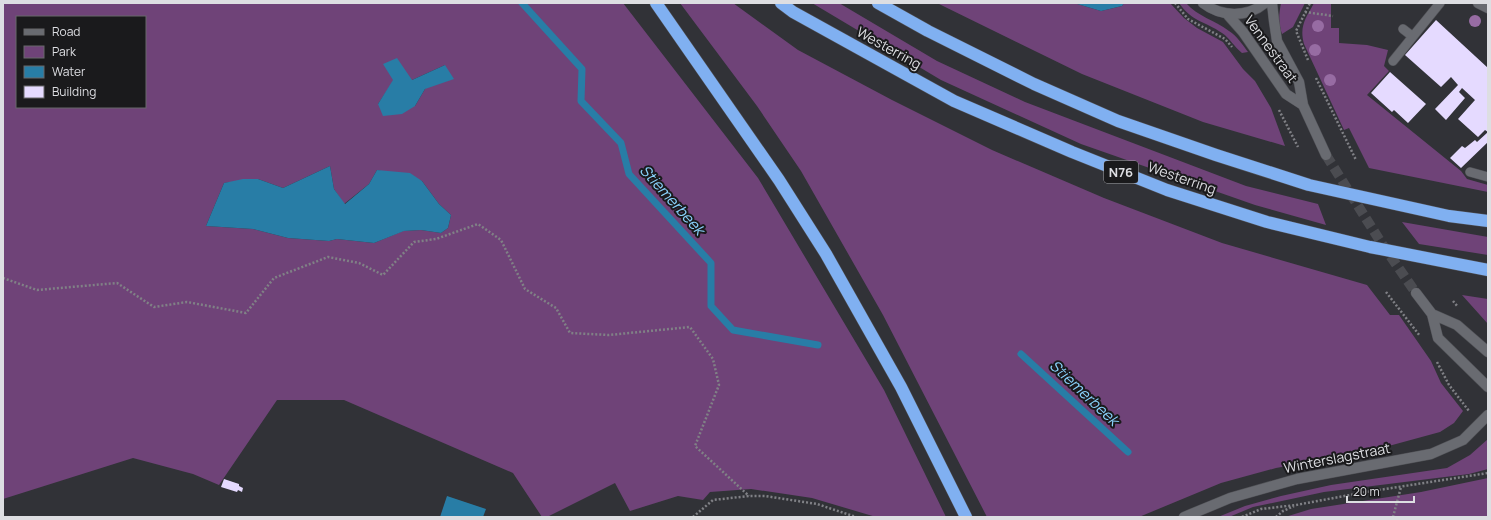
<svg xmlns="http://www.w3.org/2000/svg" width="1491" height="520" font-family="Manrope,sans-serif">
	<rect width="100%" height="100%" fill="#313237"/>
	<path fill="#6f4378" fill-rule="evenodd" d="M3 3H623L758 178 884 390 946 517H876L812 498 751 489 710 492 703 500 678 496 630 511 615 483 547 517H542L513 473 344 400H277L219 485 193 474 133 458 3 499ZM17 17H145V107H17ZM445 65 425 89 415 106 378 104 394 80H412ZM330 166 334 189 344 204 369 184 377 170 422 181 439 204 451 215 448 228 441 233 421 230 403 231 374 243 337 239 329 241 288 238 253 229 206 226 224 183 258 179 283 188Z
		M680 3H733L798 50 892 100 992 150 1104 198 1222 243 1367 285 1390 315H1399L1431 361 1441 383 1463 411 1454 423 1440 432 1374 450 1276 468 1221 483 1139 517H987L883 315 801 171 757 106Z
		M812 3H839L937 61 1025 102 1246 186 1318 204 1326 225 1255 205 1081 144 941 80Z
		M937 3H1074L1101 11 1122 6 1124 3H1170L1184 18 1197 28 1223 42 1243 69 1255 81 1271 108 1285 146 1203 122 1082 74Z
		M1179 3H1186C1198 17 1215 20 1229 31 1237 36 1242 44 1248 52L1242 53C1234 47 1230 38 1222 33 1205 21 1192 22 1179 3Z
		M1281 3H1305L1293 27 1282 34C1278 23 1279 14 1281 3Z
		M1314 3H1338H1331V28H1339V43L1367 45 1388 50 1384 66 1389 71 1367 95 1461 171 1467 179 1488 185V192L1369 168 1349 128 1344 130 1304 44C1299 26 1306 18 1314 3Z
		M1402 222 1488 237V255L1419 244Z
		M1462 295 1488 299V324Z
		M1488 439V469L1469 474 1324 492 1253 507 1229 517H1218L1245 506 1281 496 1331 485 1447 468 1470 455Z
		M1488 478V517H1285L1311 509 1421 492Z"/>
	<path fill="#287da6" d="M1074 3H1124L1122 6 1101 11Z
		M397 58 412 80 445 65 454 79 425 89 415 106 402 114 383 116 378 104 393 80 383 64Z
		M330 166 334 189 345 204 369 184 377 170 410 173 422 181 439 204 451 215 448 228 441 233 421 230 404 231 374 243 337 239 329 241 288 238 253 229 206 226 224 183 243 179H258L283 188Z
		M447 496 486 509 483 517H440Z"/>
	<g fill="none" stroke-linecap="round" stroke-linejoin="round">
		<path stroke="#287da6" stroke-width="7" d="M522 3 582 69 581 101 621 143 629 174 711 263V306L733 330 818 345
			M1021 354 1128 452"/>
	</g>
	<path fill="#e5daff" d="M1436 20 1488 68V142L1461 168 1450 158 1462 146 1465 148 1475 140 1477 142 1488 132 1485 130 1478 137 1458 119 1475 100 1462 88 1459 92 1465 98 1446 120 1435 109 1458 85 1451 77 1441 87 1405 55Z
		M1390 72 1426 104 1408 123 1394 110 1392 112 1371 93Z
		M224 479 239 484V486L243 488 242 492 238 490 237 492 221 487Z"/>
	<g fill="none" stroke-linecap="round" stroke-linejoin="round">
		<path stroke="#4b4c51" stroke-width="10" stroke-dasharray="10 5" stroke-linecap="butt" d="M1326 155 1382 244 1416 293"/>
		<defs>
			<path id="lane" d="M1403 29 1412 36
				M1393 61 1440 3
				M1470 172 1488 177"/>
			<path id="street" d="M1184 517 1230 498 1297 479 1431 454 1463 440 1488 415"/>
			<path id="secondary" d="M1203 3C1221 17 1247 18 1265 3
				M1272 3 1274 21 1277 41 1299 82 1303 105 1326 155
				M1478 3 1488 8
				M1228 15 1243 32 1286 94 1303 105
				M1416 293 1432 314 1438 338 1488 387
				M1432 314 1457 325 1488 352"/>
			<path id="highway" d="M656 3 779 180 826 254 901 387 966 517
				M781 3 793 12 954 101 1072 152 1167 190 1267 222 1370 247 1488 270
				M878 3 928 31 1034 84 1118 121 1216 155 1309 185 1449 216 1488 221"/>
		</defs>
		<use href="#lane" stroke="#505156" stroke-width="10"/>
		<use href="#street" stroke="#505156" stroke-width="11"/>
		<use href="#secondary" stroke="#505156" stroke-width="11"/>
		<use href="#highway" stroke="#505156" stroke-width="13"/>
		<path stroke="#808186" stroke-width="2.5" stroke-dasharray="2 2" stroke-linecap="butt" d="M1175 3 1188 19 1225 39 1232 47
			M1305 12 1333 16
			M1308 60 1296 31 1310 3
			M1316 78 1356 160
			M1279 110 1298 147
			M3 278 37 290 117 283 154 307 187 302 246 313 274 278 328 257 359 263 383 275 414 242 436 239 478 224 501 240 525 289 556 308 570 333 609 335 690 327 713 359 719 385 695 446 749 496
			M1386 292 1420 336
			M1453 301 1458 307
			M1437 362 1449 385 1469 411
			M693 517 713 500 749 496H765L817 504 856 517
			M1242 517 1261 509 1296 505 1366 492 1488 473
			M1276 517 1283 511 1294 506
			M1393 517 1401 487"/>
		<use href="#lane" stroke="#696b71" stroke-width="9"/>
		<use href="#street" stroke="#696b71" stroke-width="10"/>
		<use href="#secondary" stroke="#696b71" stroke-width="10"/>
		<use href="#highway" stroke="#80b0f1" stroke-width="12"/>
	</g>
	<g fill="#976ca3">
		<circle cx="1475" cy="21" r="6"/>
		<circle cx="1318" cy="26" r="6"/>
		<circle cx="1315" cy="50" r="6"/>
		<circle cx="1330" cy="80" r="6"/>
	</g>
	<g text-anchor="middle" stroke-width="4" stroke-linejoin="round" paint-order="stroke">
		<rect fill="#1a1a1c" stroke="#a2a3a7" stroke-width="1" x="1104" y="161" width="34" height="22" rx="3"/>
		<g font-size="13" font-weight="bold" fill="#dddee2">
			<text x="1121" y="177">N76</text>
		</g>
		<g font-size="14" fill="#dddee2" stroke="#1a1a1c">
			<text transform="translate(889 48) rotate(29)" y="5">Westerring</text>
			<text transform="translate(1271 49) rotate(54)" y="5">Vennestraat</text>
			<text transform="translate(1182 178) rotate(19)" y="5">Westerring</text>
			<text transform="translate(1337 458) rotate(-11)" y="5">Winterslagstraat</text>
		</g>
		<g font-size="15" font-style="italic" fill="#89d2fc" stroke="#1a1a1c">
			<text transform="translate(672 200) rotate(48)" y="5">Stiemerbeek</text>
			<text transform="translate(1084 393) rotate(43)" y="5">Stiemerbeek</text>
		</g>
	</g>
	<rect width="1491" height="520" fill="none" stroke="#dddee2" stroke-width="8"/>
	<rect x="16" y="16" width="130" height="92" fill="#1a1a1c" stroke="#68686b"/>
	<rect x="24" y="29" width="20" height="6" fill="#696b71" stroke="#68686b"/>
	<text x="52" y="36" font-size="12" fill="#dddee2">Road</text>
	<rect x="24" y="46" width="20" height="12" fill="#6f4378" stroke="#68686b"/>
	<text x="52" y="56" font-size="12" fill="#dddee2">Park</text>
	<rect x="24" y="66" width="20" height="12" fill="#287da6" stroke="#68686b"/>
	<text x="52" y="76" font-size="12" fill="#dddee2">Water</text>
	<rect x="24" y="86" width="20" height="12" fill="#e5daff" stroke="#68686b"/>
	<text x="52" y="96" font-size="12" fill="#dddee2">Building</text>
	<path d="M1347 496v6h67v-6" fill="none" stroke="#dddee2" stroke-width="2"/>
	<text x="1353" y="496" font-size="12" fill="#dddee2" stroke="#1a1a1c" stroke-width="3" paint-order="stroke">20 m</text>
</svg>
